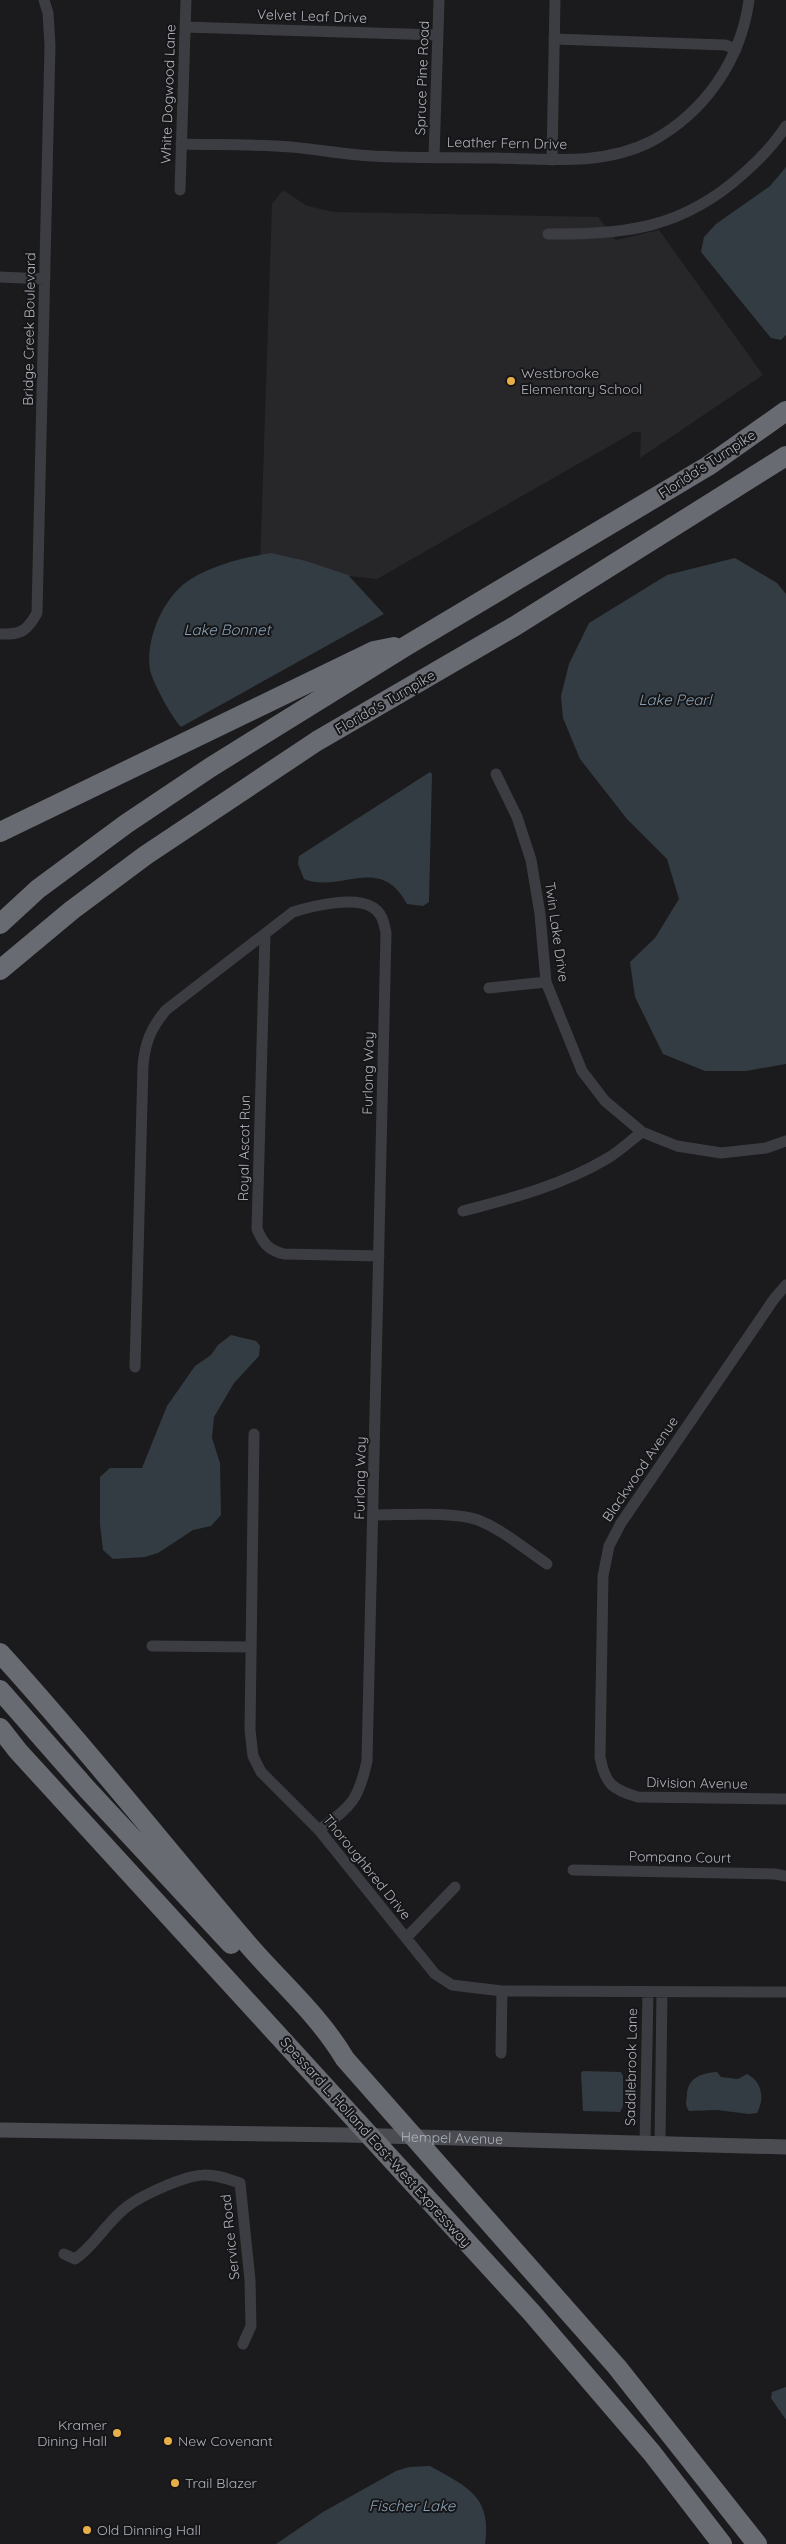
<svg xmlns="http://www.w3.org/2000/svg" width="786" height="2544" font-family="Quicksand,sans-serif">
	<rect width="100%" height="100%" fill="#1b1b1d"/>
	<path fill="#27272a" d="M283 190 307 206 334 212 598 217 616 240 659 230 763 375 640 458 641 432H634L377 579 260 567 272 204Z"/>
	<path fill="#333c42" d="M786 167V335L781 340 771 338 701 252 704 237 716 224 770 186Z
		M271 553 306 561 348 575 384 614 181 727C172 718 152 681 150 670 145 639 164 595 191 579 216 564 243 558 271 553Z
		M735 558 777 583 786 594V1064L746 1071H705L663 1054 635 997 630 962 655 938 679 899 667 859 627 819 580 759 563 718 561 696 569 664 589 623 667 575Z
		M430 772 432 774 429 902 423 906 407 904C380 853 341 894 304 879L298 864 299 856Z
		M231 1335 256 1341 260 1346 259 1356 234 1383 214 1417 212 1438 220 1463 221 1515 211 1526 193 1530 158 1553 145 1557 113 1559 103 1550 100 1525V1477L110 1468H142L167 1406 195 1366 211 1355 218 1345Z
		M583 2071 621 2072 623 2076V2106L620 2112 583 2111 581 2073Z
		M717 2072 721 2077 738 2079 747 2074C762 2081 765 2099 757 2113L749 2114 717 2110 689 2111C685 2106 686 2102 687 2096 687 2078 701 2073 717 2072Z
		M786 2387V2420L771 2398 772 2392Z
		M430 2466C467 2487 492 2496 485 2544H276L323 2512 396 2471 409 2467Z"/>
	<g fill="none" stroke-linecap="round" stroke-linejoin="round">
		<path stroke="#3c3d42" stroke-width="11" d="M185 27 438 35
			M554 39 725 45 736 49
			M181 144C218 145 255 144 291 147 314 149 336 153 359 155 404 159 450 157 495 158 547 159 604 166 652 141 705 112 741 60 749 0
			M434 157 439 0
			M552 160 555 0
			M180 190 186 0
			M548 234C626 235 683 228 743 174 759 160 774 145 786 126
			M0 277 45 279
			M0 634C21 635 27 631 37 613L50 45 48 13 44 0
			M496 774 517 817 531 860 540 914 546 982 582 1071 605 1101 642 1132 677 1146 721 1153 766 1148 786 1141
			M265 934 257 1229C263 1243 268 1250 284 1254L379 1256
			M489 988 546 982
			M463 1211C513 1198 563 1185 608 1158 620 1151 631 1140 642 1132
			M786 1285 774 1299 621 1523 609 1546 603 1576 600 1757C605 1784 613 1790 638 1797L786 1799
			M135 1367 143 1066C145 1042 151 1028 166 1010L293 912C312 906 354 896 372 907 382 912 384 923 386 933L367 1761C358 1802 351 1806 319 1830
			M254 1434 250 1730 253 1756 261 1772 319 1830 435 1974 452 1985 502 1991 786 1992
			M374 1515C402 1515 454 1511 478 1520 503 1530 525 1549 547 1564
			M152 1646 251 1647
			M573 1870 775 1874 786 1876
			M406 1938 455 1887
			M501 2053 502 1991
			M645 2143 648 1992
			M660 2143 662 1993
			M64 2254 75 2259C94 2246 105 2225 123 2210 137 2197 183 2176 203 2175 215 2174 228 2179 240 2183L250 2280 251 2326 243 2344"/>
		<path stroke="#4a4c51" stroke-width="15" id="s1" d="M0 2130 347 2135 786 2147"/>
		<path stroke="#686b72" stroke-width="20" d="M0 832 374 651 394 647
			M0 924 38 889 126 824 211 767 406 646 708 466 786 411
			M0 970 72 910 146 855 317 741 515 626 786 456
			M0 1653C85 1746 163 1845 245 1941 278 1980 319 2015 345 2059L617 2367 757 2544
			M0 1690 86 1788 231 1944
			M0 1728 18 1751 532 2313 652 2453 722 2544"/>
	</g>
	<g fill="#e8af48" stroke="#161618" stroke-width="2">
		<circle cx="511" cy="381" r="5"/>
		<circle cx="117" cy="2433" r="5"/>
		<circle cx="168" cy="2441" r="5"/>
		<circle cx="175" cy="2483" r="5"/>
		<circle cx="87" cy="2530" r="5"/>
	</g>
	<g text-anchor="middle" stroke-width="4" stroke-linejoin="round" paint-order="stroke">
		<g font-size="14" fill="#aeb2bb" stroke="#161618">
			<text transform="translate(312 16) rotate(2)" y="5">Velvet Leaf Drive</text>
			<text transform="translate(422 78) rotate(-88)" y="5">Spruce Pine Road</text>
			<text transform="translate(168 94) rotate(-88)" y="5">White Dogwood Lane</text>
			<text transform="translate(507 143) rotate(1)" y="5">Leather Fern Drive</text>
			<text transform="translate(29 329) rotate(-89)" y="5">Bridge Creek Boulevard</text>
			<text transform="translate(707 464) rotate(-33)" y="5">Florida's Turnpike</text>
			<text transform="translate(385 702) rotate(-30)" y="5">Florida's Turnpike</text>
			<text transform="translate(557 932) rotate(82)" y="5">Twin Lake Drive</text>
			<text transform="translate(368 1073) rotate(-89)" y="5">Furlong Way</text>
			<text transform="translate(244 1148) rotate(-89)" y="5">Royal Ascot Run</text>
			<text transform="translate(640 1469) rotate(-56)" y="5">Blackwood Avenue</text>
			<text transform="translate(360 1478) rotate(-89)" y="5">Furlong Way</text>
			<text transform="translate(697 1783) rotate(1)" y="5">Division Avenue</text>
			<text transform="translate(680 1857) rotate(1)" y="5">Pompano Court</text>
			<text transform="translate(367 1867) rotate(51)" y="5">Thoroughbred Drive</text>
			<text transform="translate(631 2067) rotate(-89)" y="5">Saddlebrook Lane</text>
			<text dy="5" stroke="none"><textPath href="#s1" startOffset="452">Hempel Avenue</textPath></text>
			<text transform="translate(376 2142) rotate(48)" y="5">Spessard L. Holland East-West Expressway</text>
			<text transform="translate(230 2237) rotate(-96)" y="5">Service Road</text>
		</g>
		<g font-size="14" fill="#aeb2bb" stroke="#161618" text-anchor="start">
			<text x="521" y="378">Westbrooke<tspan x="521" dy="16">Elementary School</tspan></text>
			<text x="107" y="2430" text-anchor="end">Kramer<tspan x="107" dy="16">Dining Hall</tspan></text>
			<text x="178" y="2446">New Covenant</text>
			<text x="185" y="2488">Trail Blazer</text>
			<text x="97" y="2535">Old Dinning Hall</text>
		</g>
		<g font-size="15" font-style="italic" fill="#88a0b4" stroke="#161618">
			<text x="227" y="635">Lake Bonnet</text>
			<text x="675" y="705">Lake Pearl</text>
			<text x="412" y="2511">Fischer Lake</text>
		</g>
	</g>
</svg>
